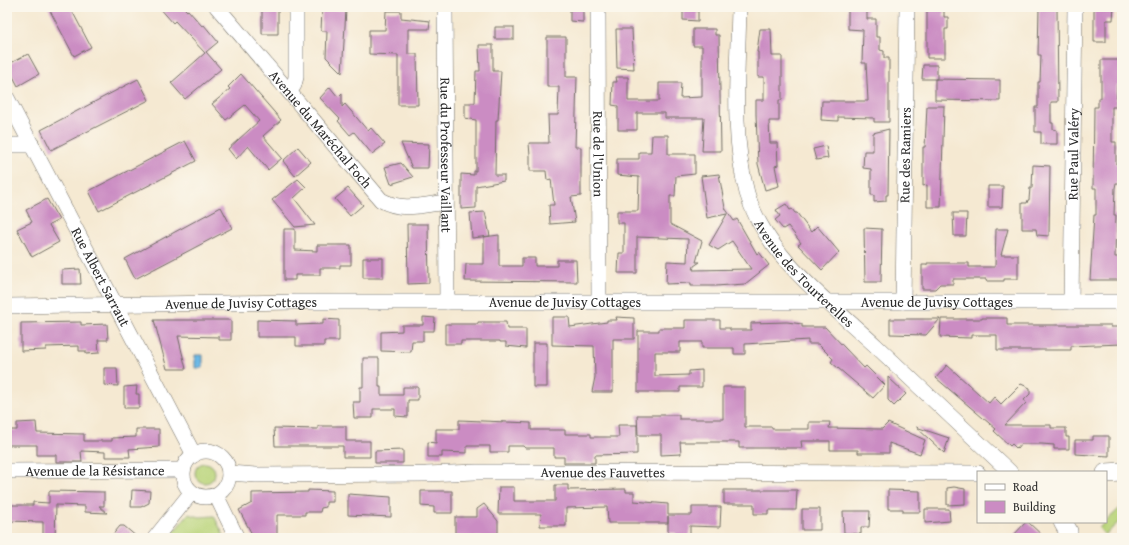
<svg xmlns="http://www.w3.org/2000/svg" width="1129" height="545" font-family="'Gentium Book Plus',serif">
	<rect width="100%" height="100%" fill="#fbf7ec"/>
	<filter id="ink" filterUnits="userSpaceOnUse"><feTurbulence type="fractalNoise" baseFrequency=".025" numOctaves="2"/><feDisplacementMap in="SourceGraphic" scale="8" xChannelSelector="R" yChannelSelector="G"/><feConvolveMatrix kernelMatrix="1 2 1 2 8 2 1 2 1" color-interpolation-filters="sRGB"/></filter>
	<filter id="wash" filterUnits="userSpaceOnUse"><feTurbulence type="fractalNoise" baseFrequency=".012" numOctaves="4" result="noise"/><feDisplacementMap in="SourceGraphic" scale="16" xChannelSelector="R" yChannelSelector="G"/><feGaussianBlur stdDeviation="0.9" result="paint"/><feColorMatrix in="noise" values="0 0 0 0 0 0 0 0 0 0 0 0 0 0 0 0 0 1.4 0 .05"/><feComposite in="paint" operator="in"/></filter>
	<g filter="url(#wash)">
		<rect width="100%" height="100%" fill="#f5e9d2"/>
		<path fill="#b9d479" stroke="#728052" d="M195 473a10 10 0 1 1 20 0a10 10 0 1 1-20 0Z
			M1120 508 1122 511V519L1105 535 1099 528Z
			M188 514 200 517 214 516 225 538H169Z"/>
		<path fill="#6bb8e5" stroke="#4b7288" d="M195 355H203V368H195Z"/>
		<g id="blocks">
			<path fill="#cb8cc3" d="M48 7H70L91 47 74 56Z
				M159 7H183L187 11 188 10 202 26 204 25 218 42 206 52 221 69 185 99 171 83 205 53 175 21 173 23Z
				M570 7H583V22L570 21Z
				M683 7H698V21L683 20Z
				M848 7H867V19H876V37H880V50L884 51V58H889V122H874V118L838 117V121L821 120 822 101H868L866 63H862L863 30 848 29Z
				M927 7H944V17H948V29H945V58H927Z
				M1039 7H1057L1058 102H1051V123H1053V129L1057 130V144H1041V132H1035V107H1038V82H1040L1041 55H1038Z
				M1094 7H1114L1113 20H1106V42H1094Z
				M262 9H278V34H262Z
				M322 9 346 10 342 73 326 57 327 31H321Z
				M386 11H401V18L430 21 429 29H408V54H417L418 105H398V55L369 54V30H385Z
				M495 27H514V39H495Z
				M616 29H632L634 69 617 68Z
				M693 29H715V35H719L721 151H702L704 118H665V113H637V130H618V106L612 105 613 82H617L616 77H628V101H659V83H681L680 98 702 97V46H693Z
				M760 29H771L772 56H782V100H779V121H769L770 143H777L778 165 775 166 779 186 765 190 758 164 756 114V100H764V77H758V52H757Z
				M547 37H566V77H577L575 147H581V196L571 197 575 222 550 224 549 205H554L551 179 547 180 546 171H530V156L529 143H549L548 115H558L559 87H547Z
				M479 45H493V71H501L498 120H496L495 175H504V181L476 186V208L461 209V174L474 175V171H476V120L465 118V103H475L476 71H480Z
				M28 54 39 74 18 86 7 65Z
				M1101 60H1122V85H1117L1116 107H1112V142H1116V164H1122V183H1116L1115 188 1114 215H1116L1115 257H1122V280H1090L1094 215H1096V188H1093L1094 107H1098V98H1101Z
				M923 65H937V79H922Z
				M241 74 281 120 263 136 282 158 268 170 248 146 236 159 228 149 259 121 245 105 226 120 212 104 230 89 228 87Z
				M138 79 149 100 51 150 41 130Z
				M935 79 1000 80V101L935 100Z
				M330 87 338 97 342 93V107L345 104 368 131 371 128 385 144 372 154 354 132 350 135 338 121 340 119 320 98Z
				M927 106H944L941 207H927V185L923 186V147H925Z
				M889 129 888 195H886V201L874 202V195H871V169L863 168 864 151H873V133Z
				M652 135H668V154H695V174L676 176 675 196H670V224L702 241 696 262H700L694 266 693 270 751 269 732 241 718 250 709 245 727 214 707 218 701 176 719 174 725 208 734 221 737 219 757 254 759 252 769 265 745 284 716 286H691V283L666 284 667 261 687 262 688 239 637 237V273H618L619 253H624V223H617V211H638L639 177 617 175V159H639V152H651Z
				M185 141 196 161 99 211 89 191Z
				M401 143 429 144 428 168H412Z
				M826 146 828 158 816 160 813 149Z
				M298 147 311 162 295 176 283 161Z
				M401 163 413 177 391 184 385 167Z
				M1033 165 1050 166 1049 236 1037 235 1036 229H1022V203H1027L1028 200H1029L1030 188H1032Z
				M298 179 306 187 294 198 315 225 295 227 272 200Z
				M988 186H1003L1002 207H988Z
				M348 188 363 205 350 216 335 199Z
				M47 199 59 220 49 225 59 242 32 257 17 229 32 222 26 210Z
				M786 204 790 210 792 209 795 213H797L811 232 817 226 839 252 822 270 798 245 801 243 788 226 783 229 775 220 780 216 776 210Z
				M221 207 232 228 135 279 125 259Z
				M485 212 490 236 472 238 470 213Z
				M953 213H967L966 236H954Z
				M407 224H428L429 283 408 284Z
				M864 228 882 229 881 282H865Z
				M284 229H295V250L317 251V245H351V265H340V268H320V275H295V280H284Z
				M996 229H1008L1001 255H1018V279H1004V281H986V279H953V284H940L935 289H922V265H927V263H969V267H995Z
				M499 235V266H522V258H535V266H557V260H576L577 282 465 281 466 264H484V237Z
				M363 258H383V278H363Z
				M80 269 81 284H62V270Z
				M423 317 435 318 434 331H423V341H412L411 352 381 351V332L402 331V325H423Z
				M552 317H569L570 327 607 322V320H617L616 317 634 318V339H613V392H592L595 377 594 346 552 345Z
				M982 318H1007V325H1111V327H1122V344L1071 346V350H997V335H971V338L940 337 941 319H982Z
				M323 319 339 320V341H324V346H296V337H257V320L296 321V325L323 324Z
				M890 319H940L926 335 890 334Z
				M154 320H231V340H219V337L178 336 186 369H167Z
				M685 320H720V328H730V330H751V323L787 322 802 324V327H825L864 368 866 366 885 385 873 398 831 362 833 359 818 344H808V340L745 344V354H734V348H702V342H680V352H655V376L689 375V371L702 370V387H680V392H638V331H659V328H685Z
				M81 322V325L107 324 108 340H98L99 353 86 354V351H79V346L46 347V350L21 351V323Z
				M478 322H506L507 329H526V348L506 346V342H500V341H461V344H445V324H478Z
				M533 343H547V387H533Z
				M363 358H379V387H381V395H403V387H418V400H408V417L395 416V409H373V418H354L353 402H360V387H363Z
				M947 365 989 403 994 397 1001 404 1021 384 1030 388V394L1024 400 1026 403 1005 425H1051V428H1066V437H1069V449H1054V445L1042 444H1021L1017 449 1012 444 1010 446 994 431 996 429 936 378Z
				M104 368H117L118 386 104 385Z
				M888 377 906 394 894 406 888 400Z
				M137 386 136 394H139V408H124V387Z
				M723 387H745V427H772V429H809V422H830L829 428 882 429 888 423 925 440 920 454 889 443V453H858V450H830V441H801L802 448H739V442H680L681 454 661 455V435H638L637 415H679V419H723Z
				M459 420 531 423V430H565V434H591V437H619L618 425H637V454L595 455V463H564V457H554V448H525L523 446H508V452H490V446H467V453L442 452V457H428V442L436 443V429H459Z
				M36 422 37 433 84 434V441H112V438L136 437V429H159V447L129 449 130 457H105V452L81 451 82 462H56V455H37V445H7V430H17V423Z
				M318 426H346V441H370V457H343V446H275L274 428 318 429Z
				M916 427 949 438 944 453Z
				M1093 436H1109V456L1075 454V440H1093Z
				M403 450V463H375V451Z
				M555 485H568V490L626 489V492H634V501L668 504V515H692V507H721L720 527 690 526V538H676V533H668V516V523H608L607 507 566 508V526H540L541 514H498L499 487H514V501H555Z
				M954 487 965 489V504L947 505V488Z
				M132 490 150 491 149 503 141 507H131Z
				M308 490 333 491V502H326V507L321 508 320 512H305V515H277V538H254L239 510 252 503V493L308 492Z
				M724 490H797L796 510H768V514H754V504H724Z
				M888 490 920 491V512H903V509H888Z
				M49 491 104 492V506H99L107 513 85 512V506L56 505 55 538H43V522L7 521V505H33V502L49 503Z
				M421 491H452V513H434V507L421 506Z
				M348 494 391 497V517L348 515Z
				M484 504 498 521V538L455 537V517H477V509Z
				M802 509H820V530H802Z
				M925 509H949L950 521 925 523Z
				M843 511H870L869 527H861V534L844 533Z
				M1026 522H1028L1045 538H1011Z
				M120 526H124L138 538H110Z"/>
		</g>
	</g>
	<g filter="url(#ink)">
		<use href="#blocks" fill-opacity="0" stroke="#726e65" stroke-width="1"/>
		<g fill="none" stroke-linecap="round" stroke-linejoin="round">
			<defs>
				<g id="minor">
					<path id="s1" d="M217 7 381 200C402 212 423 205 446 202"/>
					<path id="s2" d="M445 7 447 302"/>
					<path id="s3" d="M598 7 599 302"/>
					<path id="s4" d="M739 7C738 68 731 134 747 193 765 256 830 303 876 346 921 388 965 430 1010 472"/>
					<path d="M290 91 294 85 296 77V7"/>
					<path id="s5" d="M7 98 194 455"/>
					<path d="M7 145H32"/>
					<path id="s6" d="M903 302 907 7"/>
					<path id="s7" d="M1071 302 1075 7"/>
					<path id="s8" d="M7 306 295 302H1122"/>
					<circle cx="206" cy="474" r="23"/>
					<path id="s9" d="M7 471 183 470"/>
					<path id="s10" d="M229 473 256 475 426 474 476 472 978 473"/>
					<path d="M216 495 237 538"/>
					<path d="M155 538 191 493"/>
				</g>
				<path id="tertiary" d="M1106 473 1122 472
					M1063 522 1068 531V538"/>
			</defs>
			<use href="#minor" stroke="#726e65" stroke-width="16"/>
			<use href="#tertiary" stroke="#726e65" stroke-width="20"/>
			<use href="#minor" stroke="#fff" stroke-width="15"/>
			<use href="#tertiary" stroke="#fff" stroke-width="19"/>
		</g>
	</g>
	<g text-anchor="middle" stroke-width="4" stroke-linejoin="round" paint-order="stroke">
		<g font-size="14" fill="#2b2b2b" stroke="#fbf7ec">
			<text dy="5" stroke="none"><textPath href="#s1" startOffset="160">Avenue du Maréchal Foch</textPath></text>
			<text dy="5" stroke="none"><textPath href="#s3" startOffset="147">Rue de l'Union</textPath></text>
			<text dy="5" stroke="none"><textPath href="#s7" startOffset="148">Rue Paul Valéry</textPath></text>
			<text dy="5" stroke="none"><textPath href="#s2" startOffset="148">Rue du Professeur Vaillant</textPath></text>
			<text dy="5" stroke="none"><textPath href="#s6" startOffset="147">Rue des Ramiers</textPath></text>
			<text dy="5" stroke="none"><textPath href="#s4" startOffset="287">Avenue des Tourterelles</textPath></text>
			<text dy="5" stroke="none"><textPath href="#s5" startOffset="202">Rue Albert Sarraut</textPath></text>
			<text dy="5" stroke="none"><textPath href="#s8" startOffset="234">Avenue de Juvisy Cottages</textPath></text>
			<text dy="5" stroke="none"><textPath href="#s8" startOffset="558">Avenue de Juvisy Cottages</textPath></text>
			<text dy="5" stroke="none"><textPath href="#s8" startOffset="930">Avenue de Juvisy Cottages</textPath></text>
			<text dy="5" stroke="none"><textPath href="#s9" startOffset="88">Avenue de la Résistance</textPath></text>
			<text dy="5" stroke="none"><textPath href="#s10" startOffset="374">Avenue des Fauvettes</textPath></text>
		</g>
	</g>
	<rect width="1129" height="545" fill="none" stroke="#fbf7ec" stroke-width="24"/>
	<rect x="977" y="471" width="130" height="52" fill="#fbf7ec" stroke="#a8a59f"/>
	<rect x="985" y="484" width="20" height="6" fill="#ffffff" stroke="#a8a59f"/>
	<text x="1013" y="491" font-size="12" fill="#2b2b2b">Road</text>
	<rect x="985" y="501" width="20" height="12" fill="#cb8cc3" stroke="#a8a59f"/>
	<text x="1013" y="511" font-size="12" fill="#2b2b2b">Building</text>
</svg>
